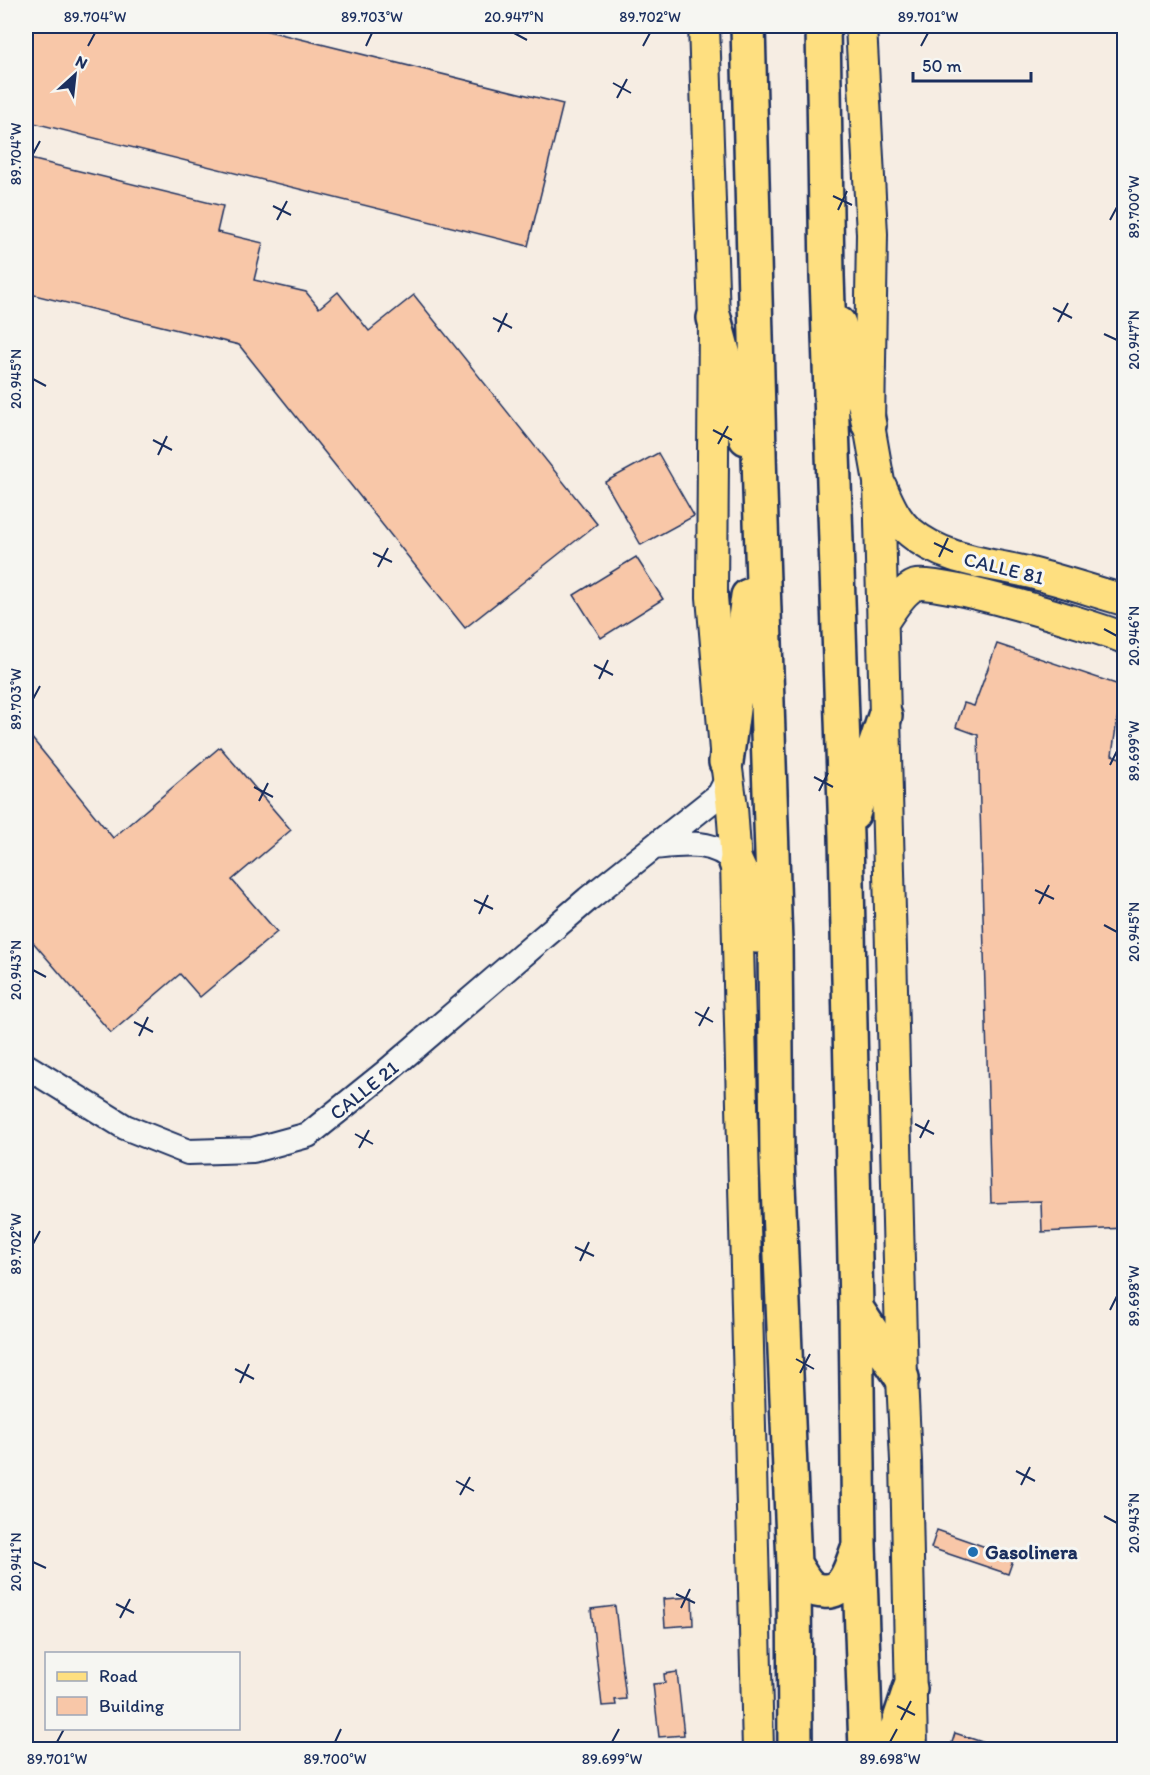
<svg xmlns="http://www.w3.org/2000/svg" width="1150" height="1775" font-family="Itim,sans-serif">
	<rect width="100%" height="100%" fill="#f6ede3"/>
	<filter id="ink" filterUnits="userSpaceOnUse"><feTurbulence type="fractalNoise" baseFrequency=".0167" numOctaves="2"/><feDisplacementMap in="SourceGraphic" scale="12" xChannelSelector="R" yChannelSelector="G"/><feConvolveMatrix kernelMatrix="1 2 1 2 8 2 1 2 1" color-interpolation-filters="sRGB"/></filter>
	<g filter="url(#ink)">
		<path fill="#f8c7a8" stroke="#1b2f5e" stroke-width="1.5" d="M26 26H248L563 104 528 246 26 121Z
			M26 158 223 206 217 232 263 243 254 280 306 292 319 308 338 292 369 331 414 295 597 524 465 628 239 345 26 293Z
			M658 453 694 516 641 545 605 482Z
			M636 557 663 599 601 638 574 595Z
			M997 644 1122 686 1112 755 1125 760V1228L1042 1232 1041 1201 991 1203 978 735 956 727 964 703 974 706Z
			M26 731 113 838 220 747 291 830 232 880 277 932 200 997 180 974 111 1033 26 934Z
			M937 1530 1014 1557 1008 1574 931 1548Z
			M692 1597 693 1625 665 1627 663 1599Z
			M615 1606 626 1699 615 1700 616 1705 602 1706 591 1609Z
			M677 1672 684 1735 659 1737 653 1684 665 1683 664 1674Z
			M955 1733 997 1747 996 1749H950Z"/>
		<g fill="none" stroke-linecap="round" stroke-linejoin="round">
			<defs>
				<path id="minor" d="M654 847C683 844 714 839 736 863
					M26 1066 125 1127 188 1152 253 1150 308 1135 385 1073 588 899 719 795 728 778"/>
				<path id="major" d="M704 26 714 318 712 597 726 762 732 807 736 863 758 1750
					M861 26 872 234 869 425 879 482 902 1378 906 1461 912 1750
					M881 486C888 502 896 521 910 532 944 561 990 563 1031 573 1063 581 1093 591 1124 600
					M883 622C891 611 902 590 916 585 937 578 1098 627 1124 638"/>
				<path id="highway" d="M748 26 760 491 775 944 777 1161 794 1564 795 1750
					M823 26 827 276 846 836 856 1308 859 1544 866 1750
					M714 318 746 438
					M839 324 865 405 869 425
					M726 762 748 596
					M853 814 885 716
					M736 863 751 895 757 936
					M856 1308 902 1378
					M794 1564C799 1571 804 1582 811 1587 815 1590 819 1591 824 1591 845 1593 851 1567 857 1551
					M890 1750 910 1689"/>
			</defs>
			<use href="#minor" stroke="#1b2f5e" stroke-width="28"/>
			<use href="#major" stroke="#1b2f5e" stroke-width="34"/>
			<use href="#highway" stroke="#1b2f5e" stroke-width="38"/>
			<use href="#minor" stroke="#f6f6f2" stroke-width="24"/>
			<use href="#major" stroke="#fedf80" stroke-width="30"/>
			<use href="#highway" stroke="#fedf80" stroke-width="33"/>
		</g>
	</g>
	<path fill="none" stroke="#1b2f5e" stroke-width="2" d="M514 33 527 40M88 46 95 33M366 46 372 33M643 46 650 33M921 46 928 33M613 83 631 93M617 98 627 79M33 154 40 141M833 196 852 205M273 206 291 215M838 210 847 191M277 220 287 201M1110 220 1117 207M1053 308 1072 318M493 318 512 328M1058 322 1068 303M498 332 507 313M1104 334 1117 340M33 379 46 386M713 430 732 440M153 440 172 450M718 444 728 426M158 455 167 436M934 543 953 552M373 553 392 562M939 557 948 538M378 567 388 548M1104 629 1117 636M594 665 613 675M599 679 608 660M33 699 40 686M1110 765 1117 751M814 777 833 787M254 787 273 797M819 791 828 773M259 801 268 783M1035 890 1054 899M474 900 493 909M1039 904 1049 885M479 914 488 895M1104 925 1117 932M33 970 46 977M695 1012 713 1022M134 1022 153 1032M699 1026 709 1007M139 1036 148 1017M915 1124 934 1134M355 1134 373 1144M920 1138 929 1120M359 1148 369 1130M33 1244 40 1231M575 1247 594 1256M580 1261 589 1242M1110 1310 1117 1296M796 1359 814 1369M235 1369 254 1379M800 1373 810 1354M240 1383 249 1364M1016 1471 1035 1481M456 1481 474 1491M1021 1485 1030 1467M460 1495 470 1477M1104 1516 1117 1523M33 1562 46 1568M676 1594 695 1603M116 1604 134 1613M681 1608 690 1589M120 1618 130 1599M897 1706 915 1715M901 1720 911 1701M57 1742 64 1729M335 1742 341 1729M612 1742 619 1729M890 1742 897 1729"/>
	<circle fill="#1f6fb2" stroke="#f6f6f2" stroke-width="2" cx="973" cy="1552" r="6"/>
	<g text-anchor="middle" stroke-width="6" stroke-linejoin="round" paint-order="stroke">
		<g font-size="20" fill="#1b2f5e" stroke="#f6f6f2">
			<text transform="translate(1004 568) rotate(14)" y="7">CALLE 81</text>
			<text transform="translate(364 1090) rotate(-39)" y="7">CALLE 21</text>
		</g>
		<g font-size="20" font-weight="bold" fill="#1b2f5e" stroke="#f6f6f2" text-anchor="start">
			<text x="985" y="1559">Gasolinera</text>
		</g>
	</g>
	<rect width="1150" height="1775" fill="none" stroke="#f6f6f2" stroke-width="66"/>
	<rect x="45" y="1652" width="195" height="78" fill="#f6f6f2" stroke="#9ea6b7" stroke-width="1.5"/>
	<rect x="57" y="1672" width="30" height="9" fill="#fedf80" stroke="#9ea6b7" stroke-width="1.5"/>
	<text x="99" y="1682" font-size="18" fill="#1b2f5e">Road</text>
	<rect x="57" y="1697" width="30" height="18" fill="#f8c7a8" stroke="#9ea6b7" stroke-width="1.5"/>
	<text x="99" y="1712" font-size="18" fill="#1b2f5e">Building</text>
	<g transform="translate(75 75) rotate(27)" stroke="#f6f6f2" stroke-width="4.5" paint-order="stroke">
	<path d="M0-4.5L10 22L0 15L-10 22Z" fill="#1b2f5e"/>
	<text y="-9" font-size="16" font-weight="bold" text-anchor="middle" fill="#1b2f5e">N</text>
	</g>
	<path d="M913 72v9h118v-9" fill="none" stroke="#1b2f5e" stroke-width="3"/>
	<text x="922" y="72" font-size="18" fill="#1b2f5e" stroke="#f6f6f2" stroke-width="4.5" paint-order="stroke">50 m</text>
	<rect x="33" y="33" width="1084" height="1709" fill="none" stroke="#1b2f5e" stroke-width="2"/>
	<g font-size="15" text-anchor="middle" fill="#1b2f5e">
		<text x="95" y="22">89.704°W</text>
		<text x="372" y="22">89.703°W</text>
		<text x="514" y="22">20.947°N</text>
		<text x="650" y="22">89.702°W</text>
		<text x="928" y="22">89.701°W</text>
		<text transform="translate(16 154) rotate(-90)" y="5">89.704°W</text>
		<text transform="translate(1134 207) rotate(-90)" y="5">89.700°W</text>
		<text transform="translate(1134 340) rotate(-90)" y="5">20.947°N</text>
		<text transform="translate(16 379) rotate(-90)" y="5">20.945°N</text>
		<text transform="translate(1134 636) rotate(-90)" y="5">20.946°N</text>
		<text transform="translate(16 699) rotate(-90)" y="5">89.703°W</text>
		<text transform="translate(1134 751) rotate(-90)" y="5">89.699°W</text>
		<text transform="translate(1134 932) rotate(-90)" y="5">20.945°N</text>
		<text transform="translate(16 970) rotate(-90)" y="5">20.943°N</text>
		<text transform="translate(16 1244) rotate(-90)" y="5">89.702°W</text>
		<text transform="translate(1134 1296) rotate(-90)" y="5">89.698°W</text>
		<text transform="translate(1134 1523) rotate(-90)" y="5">20.943°N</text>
		<text transform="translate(16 1562) rotate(-90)" y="5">20.941°N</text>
		<text x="57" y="1764">89.701°W</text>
		<text x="335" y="1764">89.700°W</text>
		<text x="612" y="1764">89.699°W</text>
		<text x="890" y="1764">89.698°W</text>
	</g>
</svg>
